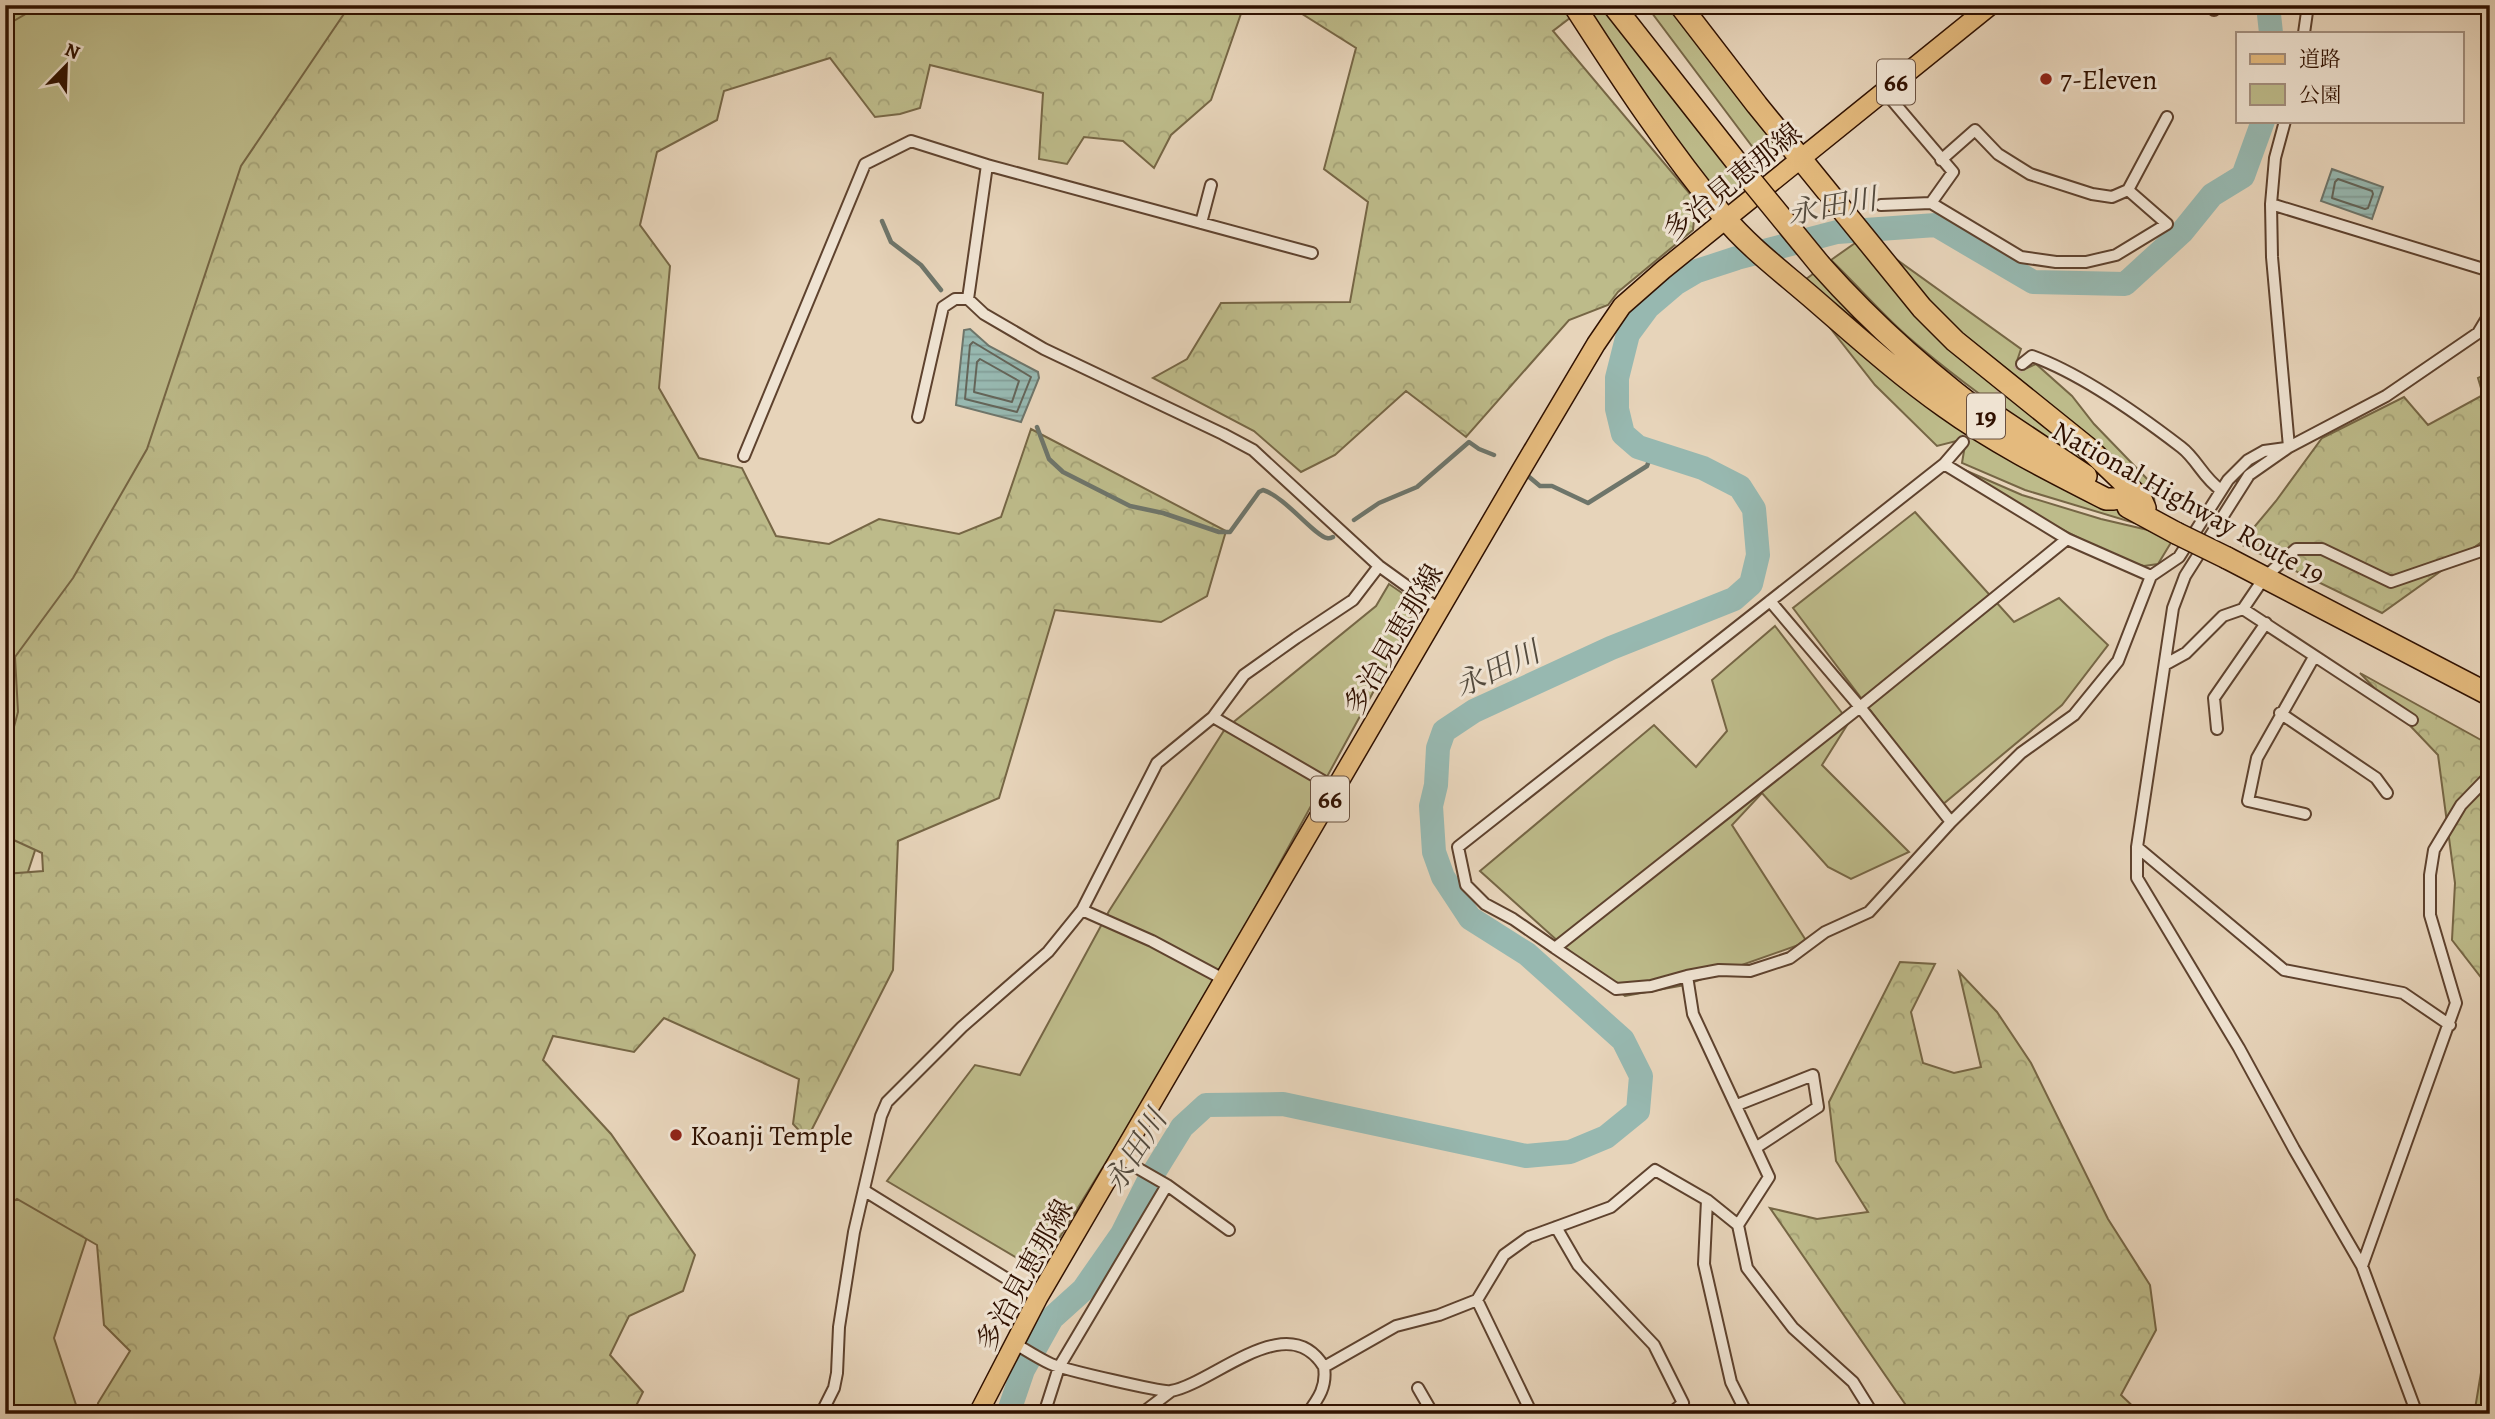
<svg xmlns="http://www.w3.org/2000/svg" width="2495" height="1419" font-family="Alegreya,'Noto Serif JP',serif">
	<defs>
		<pattern id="forest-crowns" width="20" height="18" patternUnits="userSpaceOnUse" patternTransform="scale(1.75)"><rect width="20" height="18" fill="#bdbb8a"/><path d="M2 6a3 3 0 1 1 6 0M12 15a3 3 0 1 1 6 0" fill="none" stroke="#a3a075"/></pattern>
		<pattern id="water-rules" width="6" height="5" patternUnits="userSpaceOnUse" patternTransform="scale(1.75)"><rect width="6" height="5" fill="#97b8b0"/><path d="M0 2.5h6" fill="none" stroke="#829d96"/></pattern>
	</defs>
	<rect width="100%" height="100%" fill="#e7d4ba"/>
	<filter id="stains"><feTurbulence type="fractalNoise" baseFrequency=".00286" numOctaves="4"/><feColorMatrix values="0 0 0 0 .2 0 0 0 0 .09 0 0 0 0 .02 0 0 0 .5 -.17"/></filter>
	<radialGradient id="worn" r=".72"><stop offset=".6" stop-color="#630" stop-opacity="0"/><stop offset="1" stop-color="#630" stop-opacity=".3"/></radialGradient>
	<path fill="#bdbb8a" stroke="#766645" stroke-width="2" d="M5 5H451L49 808 23 887 123 1127 54 1338 79 1414H5Z
		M1583 5H1604L1743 183 1731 192 1714 193 1645 97Z
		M1646 5H1670L1777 145 1766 165Z
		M1858 241 2113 483C2041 439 1971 392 1907 336 1880 312 1857 285 1831 260Z
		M1875 244 2021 349 2017 361 2027 368 2036 364 2072 396 2094 424 2152 484 2155 505 1977 355Z
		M1817 271 1961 412 1802 282Z
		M1827 324 2106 504 2146 523 2141 525 2025 490 1962 463 1965 445 1960 440 1937 446 1875 385Z
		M1960 468 2022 495 2101 519 2148 530 2172 541 2158 564 2144 566 2123 561 2032 514Z
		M1915 512 2014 622 2059 598 2108 645 2062 705 1942 805 1793 608Z
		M1389 584 1405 595 1412 621 1199 1011 1039 1271 887 1181 975 1065 1020 1075 1109 911 1225 729 1376 606Z
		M1775 626 1849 722 1822 765 1909 852 1851 879 1828 867 1762 793 1732 825 1807 942 1685 985 1625 996 1560 943 1480 871 1654 725 1696 767 1727 731 1712 680Z"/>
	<path fill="url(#forest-crowns)" stroke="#766645" stroke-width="2" d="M5 5H41L5 26Z
		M350 5H1244L1211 100 1171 135 1154 168 1123 141 1084 137 1067 164 1039 159 1043 93 930 65 920 108 900 114 875 117 830 58 724 91 717 120 657 152 640 225 670 266 659 388 699 458 742 468 776 536 829 544 879 519 959 534 1001 517 1031 429 1226 531 1207 596 1161 622 1055 610 999 798 898 841 893 970 807 1139 793 1124 799 1079 664 1018 634 1052 553 1036 543 1060 611 1134 695 1255 683 1291 629 1316 610 1355 643 1392 632 1414H97L98 1403 130 1351 104 1325 97 1245 17 1199 5 1207V874L43 871 42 853 5 836V760L18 712 15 657 73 578 147 449 241 166Z
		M1288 5H1587L1553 31 1696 201 1693 230 1618 292 1608 305 1569 320 1466 437 1406 391 1335 455 1301 472 1254 431 1153 378 1187 359 1221 303 1350 302 1368 202 1324 169 1356 48Z
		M2490 372V536L2382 613 2240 544 2276 501 2322 438 2404 397 2428 425 2483 395 2478 378Z
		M2360 673 2490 745V989L2452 940 2455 883 2438 755Z
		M1900 962 1935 964 1911 1012 1923 1063 1954 1073 1981 1067 1959 972 1997 1012 2031 1063 2108 1219 2150 1285 2156 1330 2121 1395 2141 1414H1912L1770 1208 1817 1219 1868 1212 1836 1161 1829 1102Z
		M2490 1318V1414H2470L2475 1409Z"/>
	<path fill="url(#water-rules)" stroke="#6e756a" stroke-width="2" d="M2332 169 2383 187 2372 219 2321 201Z
		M970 329 989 346 1038 372 1039 378 1021 422 956 405 964 330Z"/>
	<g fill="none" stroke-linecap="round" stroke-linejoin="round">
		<path stroke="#646458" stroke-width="2" d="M2338 179 2372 191 2373 194 2368 208 2365 209 2332 198 2335 182Z
			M973 342 1031 377 1017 412 965 399 970 345Z
			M980 359 1019 381 1012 402 974 392 977 362Z"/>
		<path stroke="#6e756a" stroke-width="4.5" d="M882 221 891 242 921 265 941 290
			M1037 427 1049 459 1063 472 1130 506 1163 513 1219 532H1230L1259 492 1263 490C1284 496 1316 537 1327 538 1329 539 1331 538 1333 537
			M1528 476 1540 486H1552L1588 503 1647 466 1652 452
			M1354 520 1379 503 1417 487 1469 442 1479 449 1494 455"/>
		<path stroke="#97b8b0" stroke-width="24" d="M2268 5 2271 33
			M1008 1414 1023 1370 1052 1318 1083 1290 1122 1234 1148 1182 1182 1127 1206 1105 1283 1104 1526 1156 1570 1152 1606 1137 1638 1111 1641 1076 1623 1040 1527 954 1470 918 1443 877 1434 852 1431 806 1436 785 1438 748 1444 731 1474 711 1611 648 1734 599 1751 584 1758 555 1754 509 1740 487 1703 468 1638 447 1623 434 1617 409V378L1628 334 1648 307 1675 284 1697 271 1737 258 1837 232 1936 225 2033 282 2125 284 2182 232 2212 195 2243 176 2263 121"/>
		<path stroke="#c2ad95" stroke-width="10" stroke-dasharray="10 5" stroke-linecap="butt" d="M1963 442 2022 364"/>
		<defs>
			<path id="street" d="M2214 5V10
				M2304 33 2308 5
				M2285 121 2275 158 2271 204 2272 257 2289 447
				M2128 190 2167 117
				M1931 203 2021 257 2056 262H2086L2116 255 2167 224 2128 190 2112 197 2092 194 2030 174 1998 154 1975 130 1941 160
				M2271 204 2490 271
				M1881 205 1931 203 1953 172 1885 92
				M1201 223 1211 185
				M968 299 987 165 1312 253
				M2022 364 2032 356C2082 374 2138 414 2181 447 2197 459 2203 478 2221 490
				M918 417 943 307 955 299H968L984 314 1044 349 1223 434 1253 450 1379 566 1440 610
				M744 456 865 164 911 141 987 165
				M1944 464 1963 442
				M1770 601 1860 707 1951 822
				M2243 609 2412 720
				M2166 664 2186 653 2223 616 2243 609 2264 578 2296 549H2322L2391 582 2490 548
				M2280 713 2376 778 2387 793
				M1213 717 1337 789
				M2217 729 2214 698 2266 623
				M2305 814 2248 801 2257 758 2314 657
				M2137 847 2284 970 2403 993 2450 1025
				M1082 910 1152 941 1225 980
				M1555 948 1513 919 1485 904 1466 885 1458 847 1944 464 2067 539 2151 576
				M1687 976 1651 986 1616 989 1555 948 1860 707 2067 539
				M1737 1105 1813 1075 1818 1107 1757 1147
				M1120 1158 1167 1185
				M865 1191 1038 1298
				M1707 1200 1704 1264 1731 1382 1747 1414
				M1738 1225 1769 1177 1693 1014 1687 976 1719 970 1750 971 1790 958 1825 932 1869 912 1951 822 2021 753 2074 715 2118 661 2151 576 2179 557 2228 480 2248 460 2264 451 2286 448
				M1556 1227 1578 1265 1654 1345 1683 1403 1670 1414
				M2362 1266 2456 1003 2430 915V875L2434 850 2461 805 2490 775
				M1477 1300 1532 1414
				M1014 1343C1026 1350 1038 1358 1051 1364 1062 1369 1164 1393 1171 1391 1214 1383 1288 1307 1324 1367L1396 1326 1439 1315 1477 1300 1504 1255 1529 1237 1611 1207 1655 1170 1707 1200 1738 1225 1747 1268 1793 1328 1853 1382 1871 1411 1864 1414
				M1418 1388 1433 1414
				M821 1414 834 1388 837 1373 839 1327 854 1232 881 1116 887 1102 962 1027 1048 952 1082 910 1157 763 1213 717 1244 675 1296 638 1353 600 1379 566
				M1044 1414 1059 1367 1167 1185 1229 1230
				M1141 1414 1170 1392
				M1307 1414C1319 1398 1327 1386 1324 1367
				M2417 1414 2362 1266 2294 1149 2239 1048 2137 878V847L2173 608 2185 576 2249 475 2289 447 2386 396 2478 333 2490 313"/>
			<path id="primary" d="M978 1414 1038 1298 1520 472 1596 344 1622 306 1663 270 1991 5"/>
			<path id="highway" d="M1574 5C1621 78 1668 150 1724 217 1748 246 1781 271 1810 296 1854 334 1897 373 1945 407 1995 443 2051 471 2106 499H2114
				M1613 5 1749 178
				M1680 5 1757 105 1922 308 1955 341 2089 449 2141 499 2145 508
				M1821 266C1877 329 1938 382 2006 431
				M1999 418 2086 476
				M2128 507 2176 533
				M2227 558 2490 695"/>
		</defs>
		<use href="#street" stroke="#5e422e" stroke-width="14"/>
		<use href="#primary" stroke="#301100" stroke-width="21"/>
		<use href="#highway" stroke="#301100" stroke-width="24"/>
		<use href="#street" stroke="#efe3d2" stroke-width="10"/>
		<use href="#primary" stroke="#e4ba7d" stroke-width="18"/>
		<use href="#highway" stroke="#e4ba7d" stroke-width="21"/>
		<defs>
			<path id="highway-bridge" d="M1749 178 1821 266
				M2176 533 2227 558"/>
		</defs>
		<use href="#highway-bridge" stroke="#301100" stroke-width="24" stroke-linecap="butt"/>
		<use href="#highway-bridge" stroke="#e4ba7d" stroke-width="21"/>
	</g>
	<g fill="#8f2418" stroke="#efe3d2" stroke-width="2.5">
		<circle cx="2046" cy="79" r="7"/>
		<circle cx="676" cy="1135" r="7"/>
	</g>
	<g text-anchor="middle" stroke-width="6" stroke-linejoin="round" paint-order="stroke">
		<g fill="#efe3d2" stroke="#69503f" stroke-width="2">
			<rect x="1877" y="59.5" width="38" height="45" rx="5"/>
			<rect x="1967" y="393.5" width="38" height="45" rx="5"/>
			<rect x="1311" y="776.5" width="38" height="45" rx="5"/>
		</g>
		<g font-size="26" font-weight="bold" fill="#301100">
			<text x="1896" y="91">66</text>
			<text x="1986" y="425">19</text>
			<text x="1330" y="808">66</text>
		</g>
		<g font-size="28" fill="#301100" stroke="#efe3d2" text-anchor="start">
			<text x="2060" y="89">7-Eleven</text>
			<text x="690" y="1145">Koanji Temple</text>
		</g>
		<g font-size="28" fill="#301100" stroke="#efe3d2">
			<text transform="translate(1732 181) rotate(-39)" y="10">多治見恵那線</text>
			<text transform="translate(2189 502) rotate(29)" y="10">National Highway Route 19</text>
			<text transform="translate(1393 639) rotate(-60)" y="10">多治見恵那線</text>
			<text transform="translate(1024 1275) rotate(-61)" y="10">多治見恵那線</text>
		</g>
		<g font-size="30" font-style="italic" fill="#544b3e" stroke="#efe3d2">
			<text transform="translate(1832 206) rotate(-10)" y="10">永田川</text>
			<text transform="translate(1497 669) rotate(-25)" y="10">永田川</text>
			<text transform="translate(1135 1151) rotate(-58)" y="10">永田川</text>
		</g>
	</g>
	<rect width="2495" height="1419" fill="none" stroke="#e7d4ba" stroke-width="28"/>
	<rect x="7" y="7" width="2481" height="1405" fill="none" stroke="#301100" stroke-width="3.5"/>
	<rect x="14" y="14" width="2467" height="1391" fill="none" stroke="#301100" stroke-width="2"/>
	<rect x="2236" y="32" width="228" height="91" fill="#efe3d2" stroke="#a38f7e" stroke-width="2"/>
	<rect x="2250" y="54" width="35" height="10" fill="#e4ba7d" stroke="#a38f7e" stroke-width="2"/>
	<text x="2299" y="66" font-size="21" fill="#301100">道路</text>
	<rect x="2250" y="84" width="35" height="21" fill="#bdbb8a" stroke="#a38f7e" stroke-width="2"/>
	<text x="2299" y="102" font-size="21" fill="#301100">公園</text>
	<g transform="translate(66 66) rotate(23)" stroke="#efe3d2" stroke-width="5" paint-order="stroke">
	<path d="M0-5L12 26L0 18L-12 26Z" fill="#301100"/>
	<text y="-10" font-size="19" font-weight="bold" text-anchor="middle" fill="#301100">N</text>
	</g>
	<rect width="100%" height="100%" filter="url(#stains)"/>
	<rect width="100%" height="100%" fill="url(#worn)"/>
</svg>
